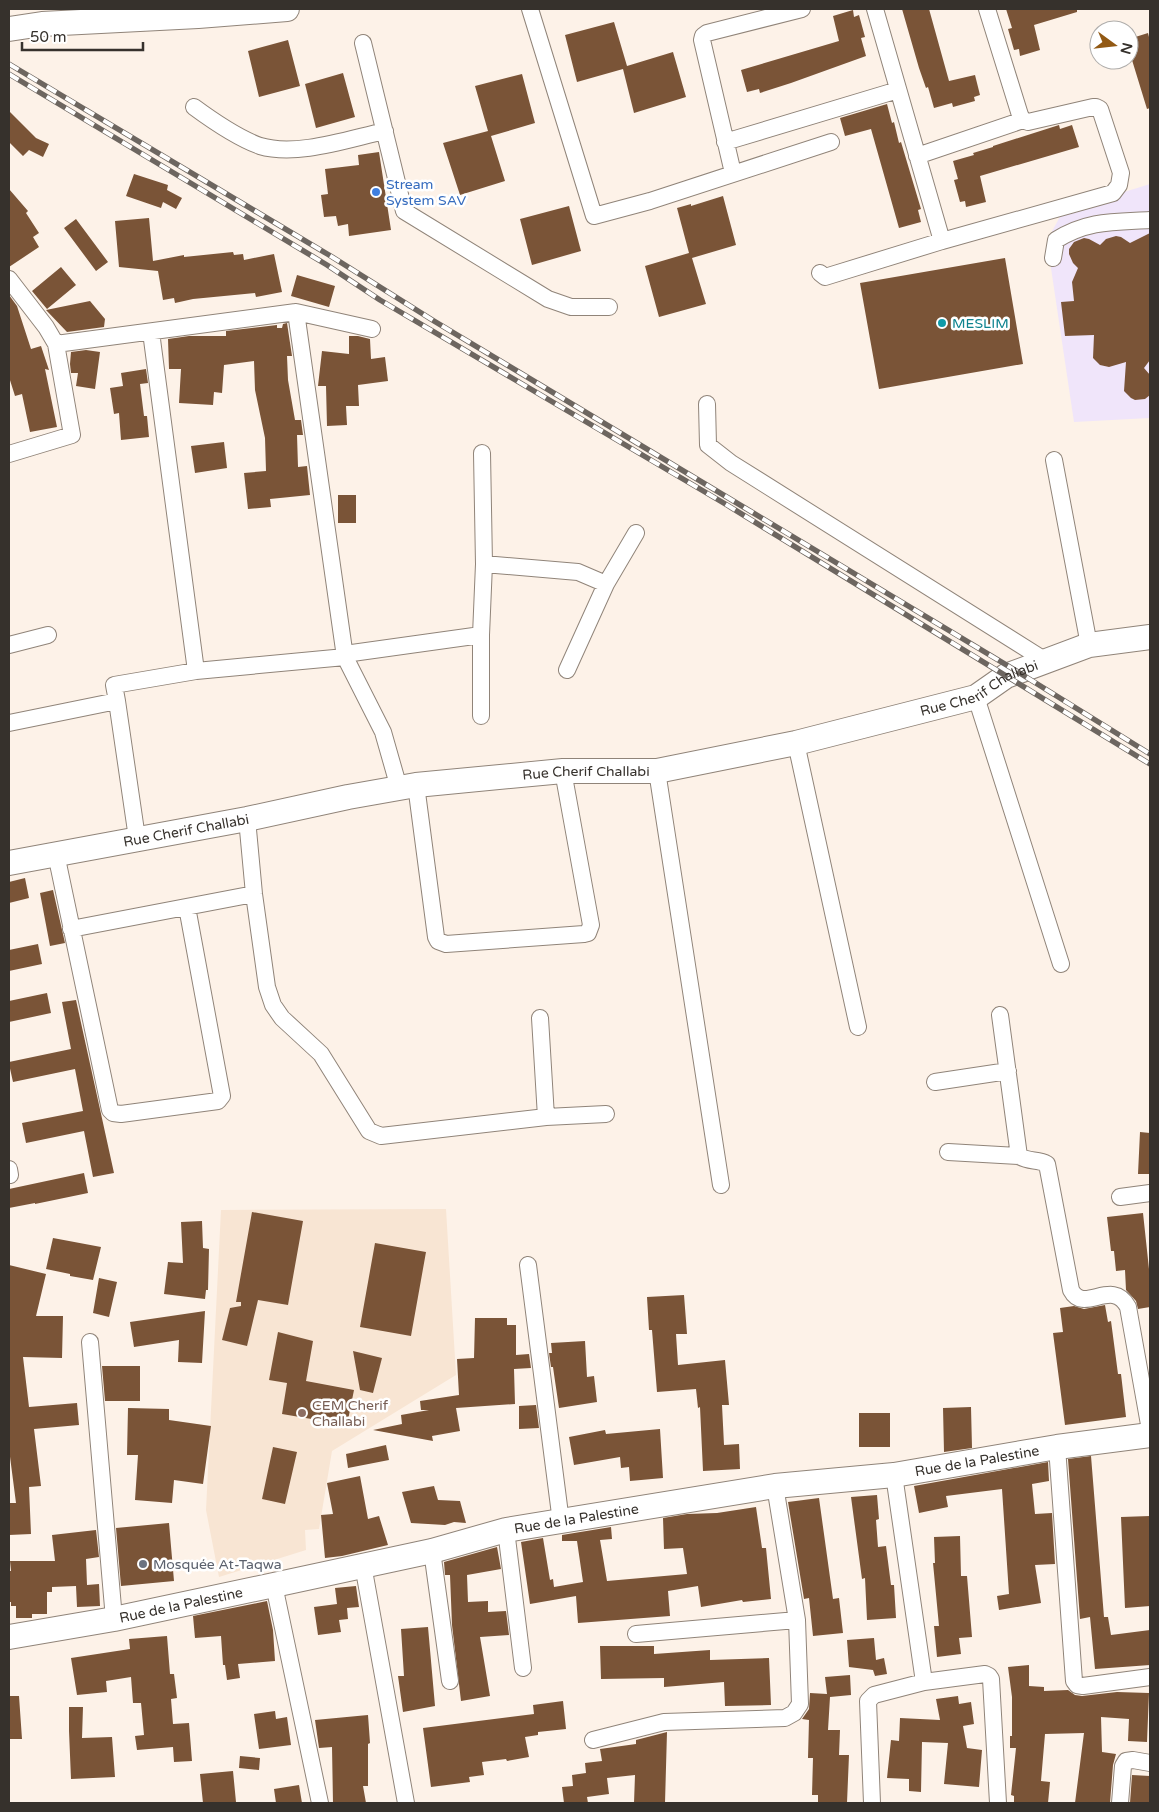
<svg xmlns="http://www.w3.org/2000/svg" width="1159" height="1812" font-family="'Varela Round',sans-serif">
	<rect width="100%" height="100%" fill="#fdf2e8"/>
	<path fill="#f8e5d3" d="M446 1209 456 1375 332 1451 319 1529 305 1530 306 1550 219 1577 206 1510 221 1210Z"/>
	<path fill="#f0e5fa" d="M1150 184V418L1074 422 1048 248 1049 237 1063 211Z"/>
	<path fill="#7a5437" d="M902 9H929L949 81 975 75 980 95 974 97 975 101 953 107 952 103 934 108 928 87 926 88 919 68Z
		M1006 9H1077V12L1034 25 1040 50 1020 56 1019 49 1014 50 1008 29 1012 28Z
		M853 10 854 17 859 15 865 37 861 38 866 56 791 83 760 93 759 89 747 92 741 70 839 41 833 16Z
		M614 22 627 66 673 52 686 97 634 113 623 69 577 82 565 35Z
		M1148 33 1150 41V108L1147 109 1132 60 1129 61V39Z
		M288 40 300 86 259 97 248 51Z
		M343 73 355 117 316 128 305 84Z
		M522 74 535 123 491 136 505 181 460 195 443 143 488 131 475 86Z
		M887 104 892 123 894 122 899 143 901 142 921 209 918 210 921 222 899 228 871 129 845 136 840 118Z
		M9 111 36 138 49 144 43 157 29 150 23 156 9 142Z
		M1059 125 1060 129 1072 125 1079 147 980 176 986 202 966 207 965 201 960 202 954 180 958 179 953 161 974 155 973 153 993 147V146Z
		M379 152 391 230 349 236 348 224 338 226 336 216 324 217 321 195 328 194 325 169 359 165 358 155Z
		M134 174 168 185 167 190 182 198 176 209 163 202 161 208 126 196Z
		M9 189 28 211 26 213 39 233 33 237 39 247 9 267Z
		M723 196 736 245 692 258 706 304 659 317 645 266 689 253 677 208 691 204V206Z
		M569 206 581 251 532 265 520 219Z
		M149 218 153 261 184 255V257L233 252 234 255 243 254 244 260 274 254 282 292 256 297 255 293 193 299 175 303 174 298 163 300 158 271 119 267 115 221Z
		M76 219 108 262 96 271 64 228Z
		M1150 233V360L1144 368 1150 375V395L1145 399 1135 400 1131 398 1124 391 1126 362 1109 367 1100 365 1093 358 1094 335 1065 336 1061 302 1074 301 1072 282 1078 268 1073 263 1069 254V249L1074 242 1084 238 1089 239 1100 245 1106 239 1116 236 1121 237 1130 243Z
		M1005 258 1023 364 879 389 860 283Z
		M61 267 76 285 47 309 32 291Z
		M297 275 335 286 329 307 291 296Z
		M9 295 17 306 31 349 41 346 49 370 45 369 57 427 30 432 22 394 15 396 9 377Z
		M90 301 105 319 104 327 67 332 46 310Z
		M287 323 292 356H287L288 380 295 420H301L303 435H297L298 467 307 466 310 495 270 499 271 507 248 509 244 473 266 471 265 438 255 390 254 361 224 365 222 393 214 392 213 405 179 403 181 369H169L168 339 189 336H226V331L277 325V328H282L283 324Z
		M349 336H358L370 339 371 359 385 357 388 381 358 385 359 406H346L347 425 327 426 326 386H318L322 351 349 354Z
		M86 350 100 352 95 389 76 386 78 373H71L70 364 71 352Z
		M146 369 148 383 140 384 144 416H147L149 437 121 440 119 413 114 414 110 388 123 386 121 373Z
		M224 442 227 468 195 473 191 446Z
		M338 495H356V523H338Z
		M25 878 29 898 9 903V882Z
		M53 890 65 943 50 946 40 893Z
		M38 944 42 964 9 971V950Z
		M47 993 51 1013 9 1022V1001Z
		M76 1000 114 1173 93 1177 84 1131 26 1143 22 1123 83 1111 75 1069 13 1082 9 1064V1062L71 1049 62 1002Z
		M1140 1132 1150 1133V1174H1138Z
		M84 1173 88 1193 35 1204V1203L9 1208V1189Z
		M252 1212 303 1221 288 1305 258 1300 247 1346 222 1340 230 1308 241 1306V1302H236Z
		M1143 1213 1149 1269H1150V1307L1138 1309 1136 1301 1126 1290 1125 1270 1116 1271 1114 1251H1111L1107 1217Z
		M202 1221 203 1248 209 1249 208 1290H206L205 1299 164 1294 168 1262 183 1263 181 1222Z
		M53 1238 101 1247 93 1280 70 1276V1274L46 1269Z
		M375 1243 426 1252 411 1336 360 1327Z
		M9 1265 46 1274 36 1316H63L62 1358 23 1357 29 1407 77 1403 79 1425 34 1429 41 1486 29 1487 31 1534 9 1535V1503H16L9 1449Z
		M99 1278 117 1282 109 1317 93 1313Z
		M684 1295 687 1334H676L678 1365 725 1360 729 1405H722L724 1445 739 1444 740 1469 703 1471 700 1407 698 1408 696 1389 657 1392 652 1330H649L647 1297Z
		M1105 1305 1108 1322 1111 1321 1118 1374H1121L1126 1417 1065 1425 1053 1333 1063 1332 1060 1308 1074 1306 1084 1309Z
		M205 1311 202 1363 178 1362 179 1340 134 1347 130 1322Z
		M475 1318H507V1325H516V1355L529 1354 531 1368 514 1369 515 1404 456 1408 460 1431 432 1436 433 1441 373 1430 402 1424 401 1415 429 1410H421L420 1401 459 1395 457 1359 474 1358Z
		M278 1332 313 1341 306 1381 354 1390 347 1425 282 1414 287 1383 269 1380Z
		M585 1341 587 1377 594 1376 597 1402 559 1408 554 1374 553 1367H551L549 1353H552L551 1343Z
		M353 1351 382 1358 373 1393 360 1390Z
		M102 1366H140V1401H105Z
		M536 1405 539 1428 519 1429V1406Z
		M971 1407 972 1448 944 1452 943 1408Z
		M128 1408 169 1409V1420L211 1426 203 1484 174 1480 172 1503 135 1500 138 1455H127Z
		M859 1413H890V1447H859Z
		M660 1429 663 1478 630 1481 629 1467 621 1468 620 1457 574 1465 569 1437 605 1430 606 1434Z
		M386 1445 389 1460 348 1468 346 1454Z
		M273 1447 297 1452 285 1504 262 1499Z
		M1091 1456 1104 1617H1108L1111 1635 1150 1630V1665L1095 1669 1090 1617 1080 1619 1068 1459Z
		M1048 1462 1049 1481 1032 1484 1035 1514 1052 1513 1055 1564 1035 1565 1041 1603 999 1610 997 1596 1009 1594 1002 1489 946 1496 948 1507 919 1513 914 1486Z
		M360 1476 368 1519 379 1516 388 1545 342 1556 325 1558 321 1515 333 1514 327 1483Z
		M434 1486 438 1500 460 1501 466 1523 454 1522 445 1525 411 1523 402 1492Z
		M877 1495 879 1519 876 1520 878 1547 886 1546 891 1585H894L896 1618 867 1620 865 1578 862 1579 851 1497Z
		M819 1498 833 1599 839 1598 843 1633 813 1636 809 1598 804 1599 788 1502Z
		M756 1507 762 1548H766L771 1599 743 1602 742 1600 701 1607 698 1586 668 1591 670 1616 578 1623 576 1596 530 1604 521 1542 543 1538 550 1580 553 1579 554 1587 583 1582 577 1541H562V1535L611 1527 612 1539 600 1540 607 1581 687 1574 683 1548 664 1549 663 1518 687 1514 717 1513Z
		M1150 1516V1606L1125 1608 1121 1517Z
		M169 1523 174 1581 121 1586 116 1528Z
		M96 1530 99 1557 86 1559 87 1585 99 1584 100 1606 77 1607 76 1586 52 1587V1592H47V1614H32V1618H16V1606H11V1602H9V1571H11L10 1561H55L52 1535Z
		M960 1536 961 1576H967L972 1637 959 1638 961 1654 937 1657 934 1626H939L933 1563H935L934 1537Z
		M497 1547 501 1569 467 1575 468 1602 488 1601V1612L506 1611 509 1635 480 1637 490 1696 461 1701 452 1625 450 1575H445L444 1562Z
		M356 1586 359 1607 347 1608 348 1619 339 1620 341 1632 318 1635 314 1607 337 1604 335 1588Z
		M267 1601 273 1630 275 1661 238 1664 240 1678 227 1680 225 1665H223L221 1636 195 1638 193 1616Z
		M428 1627 435 1706 403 1712 398 1676H404L401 1629Z
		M167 1636 170 1674H174L177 1698 171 1699 173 1724 189 1723 192 1761 174 1762 173 1747 137 1750 135 1736 144 1735 141 1703H133L131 1677 106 1681 107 1692 77 1695 71 1658 130 1649 129 1639Z
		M874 1638 876 1660 884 1658 887 1674 875 1676 873 1670 849 1667 847 1640Z
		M600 1646H654V1654L710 1650V1660L769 1658 771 1705 725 1706 724 1682 664 1687V1678L601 1679Z
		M1029 1665V1686L1044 1687V1691L1068 1690 1075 1695 1082 1696 1117 1692 1149 1693 1147 1742 1128 1741 1129 1719 1101 1717 1102 1752 1116 1754 1113 1765 1110 1803H1075L1084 1733 1045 1734 1041 1781 1050 1782 1048 1803H1014V1796L1011 1795 1016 1748H1010V1736H1012V1697L1008 1667Z
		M850 1675 851 1695 830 1697 828 1730H840L839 1755H849L847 1803H818V1795H812L813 1758H808L809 1720 802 1719 809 1709 810 1693 827 1694 825 1677Z
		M9 1696H19L22 1739H9Z
		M958 1696 959 1704 971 1702 974 1724 963 1726 967 1748 982 1750 979 1787 944 1784 948 1743 922 1742 921 1792 909 1791V1779L887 1778 891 1740 899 1741 900 1718 940 1720 936 1699Z
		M563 1701 566 1729 538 1732V1735L525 1737 529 1757 507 1761 506 1759 482 1762 484 1775 469 1777 470 1782 431 1787 423 1728 534 1714 533 1705Z
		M69 1707H83L82 1738 112 1737 115 1777 71 1779 69 1731Z
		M275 1711 276 1719 287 1717 291 1745 259 1749 254 1714Z
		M368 1715 370 1743 368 1744V1786H363L366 1803H333L332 1747 319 1748 315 1720Z
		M667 1732 665 1803H634L635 1775 607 1778 609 1794 587 1797 588 1803H564L562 1787 573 1786 572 1775 586 1773 585 1763 602 1761 600 1749 636 1744V1740Z
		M240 1756 260 1758 259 1770 239 1768Z
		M233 1771 236 1802 203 1803 200 1774Z
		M1132 1775 1150 1776V1803H1130Z
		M299 1785 302 1803H276L274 1789Z"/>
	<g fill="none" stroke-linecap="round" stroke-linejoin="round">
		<defs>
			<path id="street" d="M530 9 594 216 650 201 831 142
				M875 9 942 241
				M363 43 404 211 548 299 571 307H609
				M194 107C213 121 238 138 260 146 297 157 348 139 385 131
				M725 142 898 90
				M917 156 1023 120
				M733 173 702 40 703 36 707 33 802 9
				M1053 258 1056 240C1088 220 1114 222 1150 220
				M820 273 825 277 942 241 1113 193 1119 185 1121 173 1100 109 1096 107H1093L1028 122 1023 120 1020 115 987 9
				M9 279 46 327 56 344 296 312 372 329
				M296 312 345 657 352 653 481 635V716
				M151 332 196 671
				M707 404 708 445 731 463 1046 661
				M482 453 484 564
				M9 454 72 435 56 344
				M1054 460 1089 645
				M606 584 636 533
				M481 635 484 564 578 572 606 584 567 670
				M9 645 48 635
				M976 697 1061 964
				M117 701 114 685 196 671 345 657 383 732 399 788
				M9 723 117 701 137 838
				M796 743 858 1027
				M657 771 721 1185
				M416 785 436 937 438 941 446 944 584 934 588 933 591 925 563 771
				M247 819 254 894 267 987 273 1005 282 1018 321 1054 369 1131 381 1136 546 1117 606 1114
				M56 854 110 1110 113 1113 121 1114 218 1101 222 1096 187 907
				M71 929 254 894
				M1000 1015 1019 1156C1028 1162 1038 1159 1047 1164L1071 1290C1084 1315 1112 1277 1128 1307L1150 1430
				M540 1018 546 1117
				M935 1082 1008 1071
				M948 1152 1019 1156
				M9 1169 10 1175
				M1120 1197 1150 1193
				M528 1265 561 1522
				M90 1342 114 1619
				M1057 1447 1074 1681 1077 1685 1083 1686 1150 1677
				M894 1475 924 1682
				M506 1530 523 1668
				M432 1551 450 1681
				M363 1565 406 1803
				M274 1585 320 1803
				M636 1634 797 1620 775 1486
				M593 1740 664 1722 785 1718 794 1713 800 1704 797 1620
				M872 1803 868 1701 874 1695 924 1682 985 1674 989 1676 991 1679 998 1803
				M1120 1803 1123 1766 1126 1761 1133 1760 1150 1763"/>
			<g id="secondary">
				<path d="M9 29 42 24 198 16 287 9"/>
				<path id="s1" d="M9 863 247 819 348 797 416 785 563 771H657L796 743 976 697 1006 676 1089 645 1150 637"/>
				<path id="s2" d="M9 1637 114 1619 274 1585 432 1551 506 1530 775 1486 894 1475 1057 1447 1150 1435"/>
			</g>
		</defs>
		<use href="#street" stroke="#908479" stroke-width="18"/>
		<use href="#secondary" stroke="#908479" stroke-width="26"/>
		<use href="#street" stroke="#fff" stroke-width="16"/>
		<use href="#secondary" stroke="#fff" stroke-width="24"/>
		<defs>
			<path id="rail" d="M9 64 329 255 434 321 1018 672 1150 754
				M9 74 327 265 380 300 727 505 1150 764"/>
		</defs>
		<use href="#rail" stroke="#6d6660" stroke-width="5.5"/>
		<use href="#rail" stroke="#fff" stroke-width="4" stroke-dasharray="11" stroke-linecap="butt"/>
	</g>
	<circle fill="#3f7fe0" stroke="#fff" stroke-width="2" cx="376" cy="192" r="5"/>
	<circle fill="#0f9aa8" stroke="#fff" stroke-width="2" cx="942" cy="323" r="5"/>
	<circle fill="#8d6e63" stroke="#fff" stroke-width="2" cx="302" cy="1413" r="5"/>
	<circle fill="#6b7280" stroke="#fff" stroke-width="2" cx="143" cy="1564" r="5"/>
	<g text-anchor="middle" stroke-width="5" stroke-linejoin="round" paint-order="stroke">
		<g font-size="14" fill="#366cbe" stroke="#fff" text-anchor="start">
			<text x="386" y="189">Stream<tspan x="386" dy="16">System SAV</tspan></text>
		</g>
		<g font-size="14" fill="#0d838f" stroke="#fff" text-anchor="start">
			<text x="952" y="328">MESLIM</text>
		</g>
		<g font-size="14" fill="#36312c" stroke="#fff">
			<text dy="5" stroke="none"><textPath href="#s1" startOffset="990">Rue Cherif Challabi</textPath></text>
			<text dy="5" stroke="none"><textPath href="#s1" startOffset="585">Rue Cherif Challabi</textPath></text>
			<text dy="5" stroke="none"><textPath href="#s1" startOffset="180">Rue Cherif Challabi</textPath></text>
			<text dy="5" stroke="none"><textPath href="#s2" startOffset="985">Rue de la Palestine</textPath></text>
			<text dy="5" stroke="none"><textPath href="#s2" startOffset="580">Rue de la Palestine</textPath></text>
			<text dy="5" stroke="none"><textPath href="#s2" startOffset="175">Rue de la Palestine</textPath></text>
		</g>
		<g font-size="14" fill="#785e54" stroke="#fff" text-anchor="start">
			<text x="312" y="1410">CEM Cherif<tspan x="312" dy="16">Challabi</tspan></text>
		</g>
		<g font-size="14" fill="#5b616d" stroke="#fff" text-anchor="start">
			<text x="153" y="1569">Mosquée At-Taqwa</text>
		</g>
	</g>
	<rect width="1159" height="1812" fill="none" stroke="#36312c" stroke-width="20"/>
	<g transform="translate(1114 45) rotate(105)"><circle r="24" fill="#ffffff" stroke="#afadab"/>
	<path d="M0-4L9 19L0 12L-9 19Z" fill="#925914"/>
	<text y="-8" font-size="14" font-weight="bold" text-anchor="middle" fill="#36312c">N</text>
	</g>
	<path d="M22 42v8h121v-8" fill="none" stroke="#36312c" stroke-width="2.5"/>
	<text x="30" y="42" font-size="15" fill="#36312c" stroke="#ffffff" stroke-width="4" paint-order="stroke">50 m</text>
</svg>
